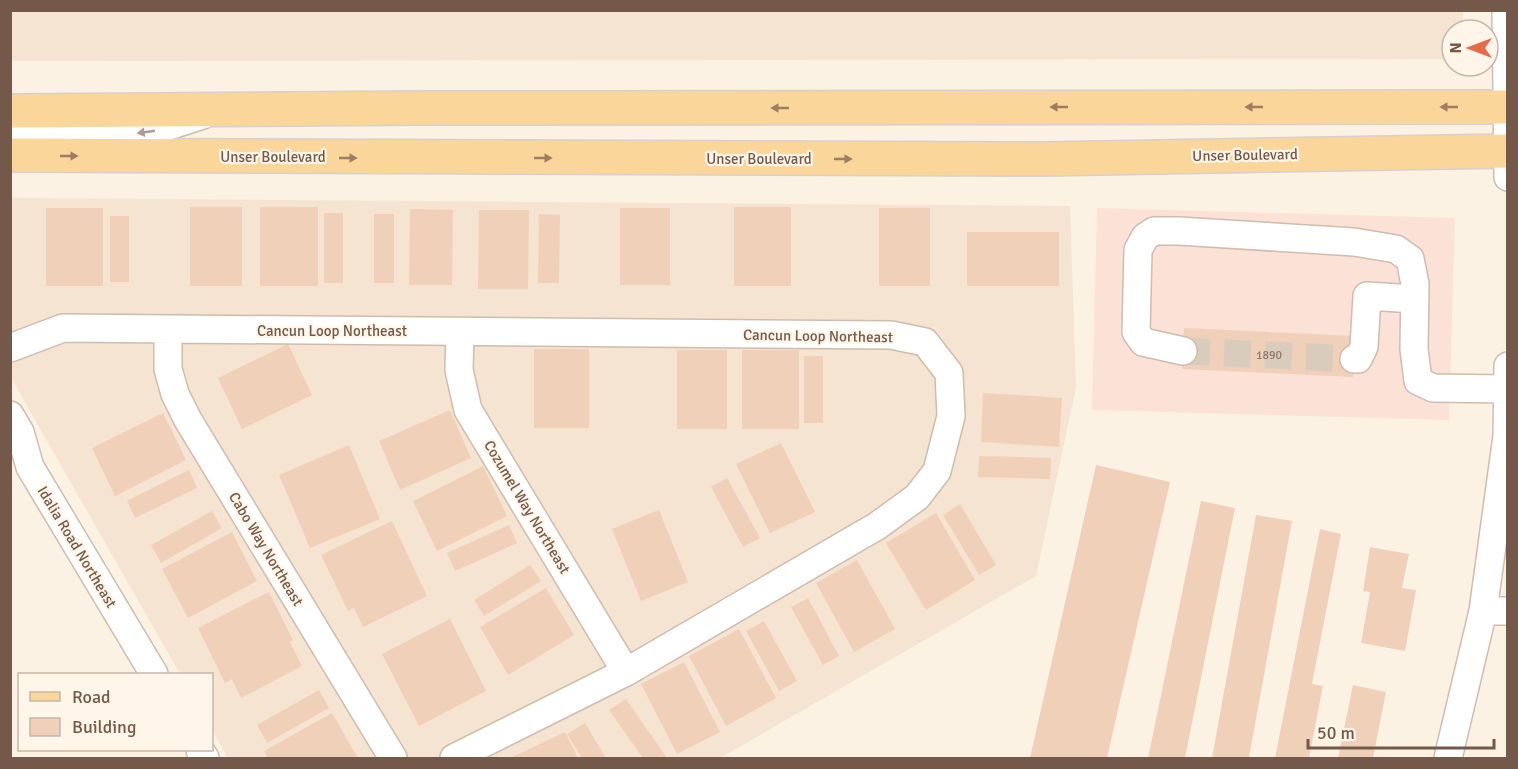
<svg xmlns="http://www.w3.org/2000/svg" width="1518" height="769" font-family="Signika,sans-serif">
	<rect width="100%" height="100%" fill="#fcf2e3"/>
	<path fill="#f4e4d1" d="M10 11 11 10 1463 11 1462 30H1452V59L11 61Z
		M10 198 1070 206 1076 387 1036 576 720 758H228L212 730V674H180L11 378Z"/>
	<path fill="#fce1d6" d="M1097 208 1455 218 1449 420 1092 410Z"/>
	<path fill="#f1d0ba" d="M190 207H242V286H190Z
		M260 207H318V286H260Z
		M734 207H791V286H734Z
		M46 208H103V286H46Z
		M620 208H670V285H620Z
		M879 208H930V286H879Z
		M410 209 453 210 452 285H409Z
		M479 210H529L528 289H478Z
		M324 213H343V283H324Z
		M374 214H394V283H374Z
		M539 214 560 215 559 283H538Z
		M110 216H129V282H110Z
		M967 232H1059V286H967Z
		M1184 328 1355 336 1353 377 1182 369Z
		M288 344 312 395 242 429 218 378Z
		M534 349H589V428H534Z
		M677 350H727V429H677Z
		M742 350H799V429H742Z
		M804 356H823V423H804Z
		M983 393 1062 398 1059 447 981 442Z
		M450 410 471 458 400 490 379 441Z
		M163 413 186 460 115 496 92 448Z
		M781 443 815 512 770 533 736 464Z
		M349 445 380 519 310 548 279 475Z
		M979 456 1051 458 1050 479 978 477Z
		M1096 465 1170 482 1107 758H1030Z
		M483 466 507 516 437 551 413 501Z
		M189 470 197 488 135 518 127 501Z
		M727 478 760 538 743 547 711 487Z
		M1201 501 1235 508 1185 758H1148Z
		M960 504 996 565 979 575 943 515Z
		M659 510 688 582 641 601 612 529Z
		M212 511 222 528 161 563 151 545Z
		M936 513 975 580 926 610 886 543Z
		M1256 515 1292 521 1249 758H1212Z
		M392 521 427 596 363 627 354 608 348 611 321 555Z
		M509 525 517 543 455 571 447 553Z
		M1320 529 1341 534 1312 684 1323 686 1309 758H1275Z
		M232 532 257 581 188 618 162 569Z
		M1370 547 1409 554 1402 588 1416 590 1405 651 1361 643 1370 592 1363 591Z
		M857 560 895 629 854 652 816 583Z
		M530 565 541 581 484 616 474 600Z
		M546 588 574 635 508 675 480 627Z
		M269 592 293 640 290 642 302 666 241 698 232 679 225 683 198 628Z
		M808 598 839 656 823 665 791 607Z
		M450 619 486 691 419 726 382 654Z
		M764 621 797 681 779 691 746 631Z
		M739 629 776 698 726 726 689 656Z
		M684 662 720 732 677 754 641 684Z
		M1353 685 1386 692 1373 758H1338Z
		M319 690 329 708 267 743 257 725Z
		M626 699 667 758H643L609 710Z
		M332 713 358 758H268L264 751Z
		M585 723 606 758H582L567 734Z
		M565 732 578 758H510Z"/>
	<g fill="none" stroke-linecap="round" stroke-linejoin="round">
		<path stroke="#daccbc" stroke-width="27" stroke-dasharray="27 14" stroke-linecap="butt" d="M1183 351 1354 359"/>
		<defs>
			<path id="minor" d="M1506 10 1508 177
				M10 134 147 133 203 115
				M168 329V369L175 394 188 420 393 758
				M460 332 459 370 468 410 626 672
				M10 348 63 328 891 335 925 342 949 373 951 416 937 471 917 497 877 526 626 672 454 758
				M1183 351 1143 342 1136 332 1138 250 1145 237 1154 231H1179L1354 242 1396 249 1410 259 1415 284 1414 349 1418 381 1433 388 1507 389
				M1354 359H1358L1364 347 1367 296 1415 299
				M10 415 20 432 30 467 154 674
				M1483 611H1508
				M200 750 205 758
				M1448 758 1483 611 1507 436 1508 366"/>
			<path id="major" d="M10 111 428 108 1508 107
				M10 155 1045 159 1508 151"/>
		</defs>
		<use href="#minor" stroke="#cfbcad" stroke-width="30"/>
		<use href="#major" stroke="#d8d0cc" stroke-width="36"/>
		<use href="#minor" stroke="#fff" stroke-width="27"/>
		<use href="#major" stroke="#fbd69b" stroke-width="33"/>
	</g>
	<defs><path id="oneway-solid" d="M-6-.8H1V-3.2L6.5 0L1 3.2V.8H-6Z" transform="scale(1.5)"/></defs>
	<g fill="#9c7e62">
		<use href="#oneway-solid" transform="translate(1059 107) rotate(180)"/>
		<use href="#oneway-solid" transform="translate(1254 107) rotate(180)"/>
		<use href="#oneway-solid" transform="translate(1449 107) rotate(180)"/>
		<use href="#oneway-solid" transform="translate(780 108) rotate(180)"/>
		<use href="#oneway-solid" transform="translate(69 156)"/>
		<use href="#oneway-solid" transform="translate(348 158)"/>
		<use href="#oneway-solid" transform="translate(543 158)"/>
		<use href="#oneway-solid" transform="translate(843 159)"/>
	</g>
	<use fill="#ac9b92" href="#oneway-solid" transform="translate(146 132) rotate(172)"/>
	<g text-anchor="middle" stroke-width="4.5" stroke-linejoin="round" paint-order="stroke">
		<g font-size="12" fill="#937665">
			<text x="1269" y="359">1890</text>
		</g>
		<g font-size="15" fill="#745849" stroke="#fff6e9">
			<text transform="translate(1245 155) rotate(-1)" y="5">Unser Boulevard</text>
			<text x="273" y="162">Unser Boulevard</text>
			<text x="759" y="164">Unser Boulevard</text>
			<text x="332" y="336">Cancun Loop Northeast</text>
			<text transform="translate(818 336) rotate(1)" y="5">Cancun Loop Northeast</text>
			<text transform="translate(527 507) rotate(59)" y="5">Cozumel Way Northeast</text>
			<text transform="translate(77 547) rotate(59)" y="5">Idalia Road Northeast</text>
			<text transform="translate(266 549) rotate(59)" y="5">Cabo Way Northeast</text>
		</g>
	</g>
	<rect width="1518" height="769" fill="none" stroke="#745849" stroke-width="24"/>
	<rect x="18" y="673" width="195" height="78" fill="#fff6e9" stroke="#c7b7a9" stroke-width="1.5"/>
	<rect x="30" y="692" width="30" height="9" fill="#fbd69b" stroke="#c7b7a9" stroke-width="1.5"/>
	<text x="72" y="703" font-size="18" fill="#745849">Road</text>
	<rect x="30" y="718" width="30" height="18" fill="#f1d0ba" stroke="#c7b7a9" stroke-width="1.5"/>
	<text x="72" y="733" font-size="18" fill="#745849">Building</text>
	<g transform="translate(1470 48) rotate(270)"><circle r="28" fill="#fff6e9" stroke="#c7b7a9" stroke-width="1.5"/>
	<path d="M0-4.5L10 22L0 15L-10 22Z" fill="#e66948"/>
	<text y="-9" font-size="16" font-weight="bold" text-anchor="middle" fill="#745849">N</text>
	</g>
	<path d="M1308 739v9h186v-9" fill="none" stroke="#745849" stroke-width="3"/>
	<text x="1317" y="739" font-size="18" fill="#745849" stroke="#fff6e9" stroke-width="4.5" paint-order="stroke">50 m</text>
</svg>
